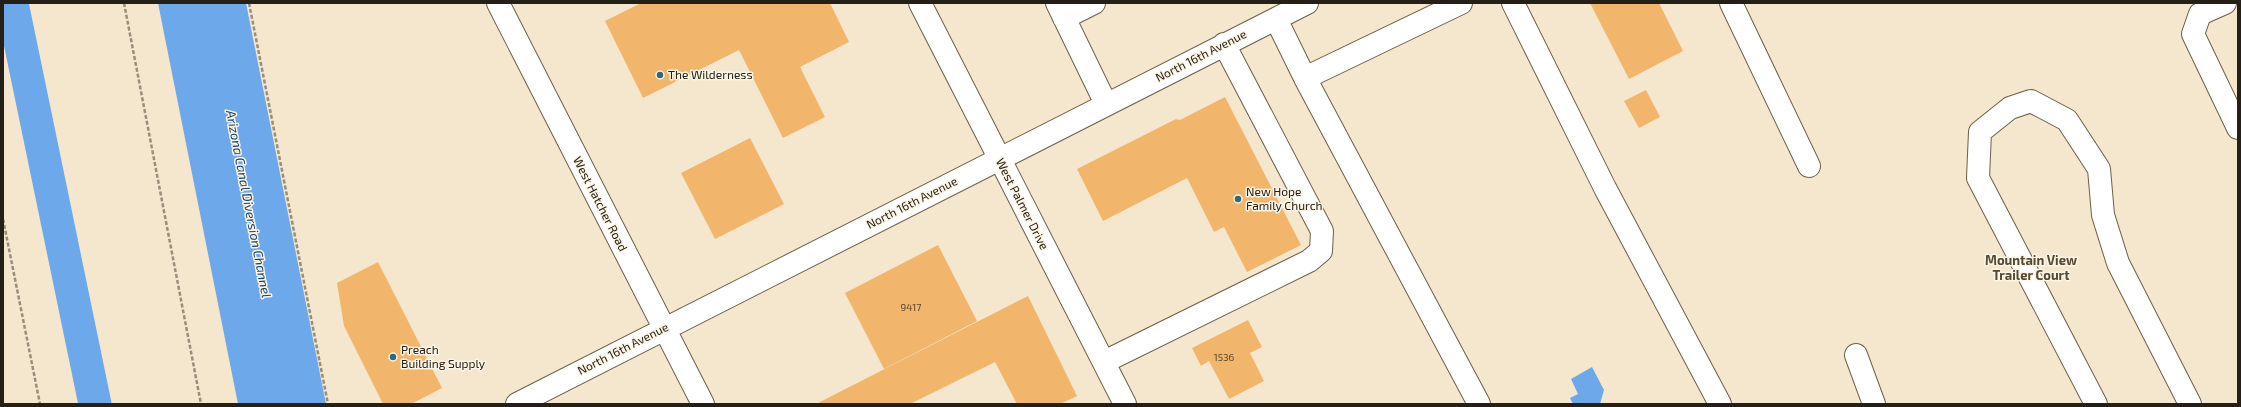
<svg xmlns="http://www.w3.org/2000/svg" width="2241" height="407" font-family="'Exo 2',sans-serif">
	<rect width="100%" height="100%" fill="#f5e7ce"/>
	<path fill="#6da8ea" d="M158 3H246L326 404H238Z
		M1592 367 1604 390 1600 404H1573L1570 398 1578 394 1571 379Z"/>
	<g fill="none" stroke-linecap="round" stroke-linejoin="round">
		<path stroke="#6da8ea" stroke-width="33" d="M12 3 95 404"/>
	</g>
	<path fill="#f2b56c" d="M641 3H830L849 42 800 67 825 117 783 138 739 50 643 98 605 21Z
		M1590 3H1659L1683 51 1629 79Z
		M1646 90 1660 117 1639 128 1624 101Z
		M1225 97 1301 245 1247 272 1224 227 1214 232 1187 178 1103 221 1077 169 1176 119 1180 120Z
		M750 138 784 204 715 239 681 173Z
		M938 245 977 321 884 369 845 293Z
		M378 262 442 388 411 404H383L344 326 337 283Z
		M1028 296 1077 396 1060 404H1017L995 362 910 404H816Z
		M1248 320 1262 347 1250 353 1264 381 1229 399 1209 361 1201 366 1192 348Z"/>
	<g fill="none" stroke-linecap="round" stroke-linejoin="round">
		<defs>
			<path id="minor" d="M498 3 703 404
				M920 3 1125 404
				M1057 3 1106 104
				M1461 3 1305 78 1479 404
				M1513 3 1605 188 1720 404
				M1731 3 1809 166
				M2225 3 2200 14 2193 34 2238 128
				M1064 18 1094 3
				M1276 19 1305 78
				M1856 355 1874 404
				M1104 362 1309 261 1321 251 1322 231 1224 44
				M517 404 1307 3
				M2096 404 1978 178 1980 132 2010 108 2031 101 2067 120 2099 169 2103 215 2118 263 2190 404"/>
		</defs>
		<use href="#minor" stroke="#6b5f49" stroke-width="24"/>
		<path stroke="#988e7c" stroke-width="2.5" stroke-dasharray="4 2" stroke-linecap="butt" d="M124 3 201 404
			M249 3 328 404
			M3 219 40 404"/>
		<use href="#minor" stroke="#fff" stroke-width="22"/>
	</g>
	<g fill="#2e6881" stroke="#fdf5e6" stroke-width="1.5">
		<circle cx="660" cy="75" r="4"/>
		<circle cx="1238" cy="199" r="4"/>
		<circle cx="393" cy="357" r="4"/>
	</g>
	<g text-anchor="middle" stroke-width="3" stroke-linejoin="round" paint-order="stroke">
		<g font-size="10" fill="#58452c">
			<text x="911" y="311">9417</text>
			<text x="1224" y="361">1536</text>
		</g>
		<g font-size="12" fill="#252017" stroke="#fdf5e6">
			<text transform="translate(1201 56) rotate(-27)" y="4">North 16th Avenue</text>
			<text transform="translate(912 203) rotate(-27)" y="4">North 16th Avenue</text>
			<text transform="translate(600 204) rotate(63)" y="4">West Hatcher Road</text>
			<text transform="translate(1022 204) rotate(63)" y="4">West Palmer Drive</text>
			<text transform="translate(623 349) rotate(-27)" y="4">North 16th Avenue</text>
		</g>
		<g font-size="12" fill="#252017" stroke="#fdf5e6" text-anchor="start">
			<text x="668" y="79">The Wilderness</text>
			<text x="1246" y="196">New Hope<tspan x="1246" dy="14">Family Church</tspan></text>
			<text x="401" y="354">Preach<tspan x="401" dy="14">Building Supply</tspan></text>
		</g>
		<g font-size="13" font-style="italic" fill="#17406b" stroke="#fdf5e6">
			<text transform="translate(249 204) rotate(79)" y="5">Arizona Canal Diversion Channel</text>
		</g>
		<g font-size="13" font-weight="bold" fill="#554934" stroke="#fdf5e6">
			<text x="2031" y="265">Mountain View<tspan x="2031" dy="15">Trailer Court</tspan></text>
		</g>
	</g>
	<rect width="2241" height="407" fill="none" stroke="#252017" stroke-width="8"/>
</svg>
